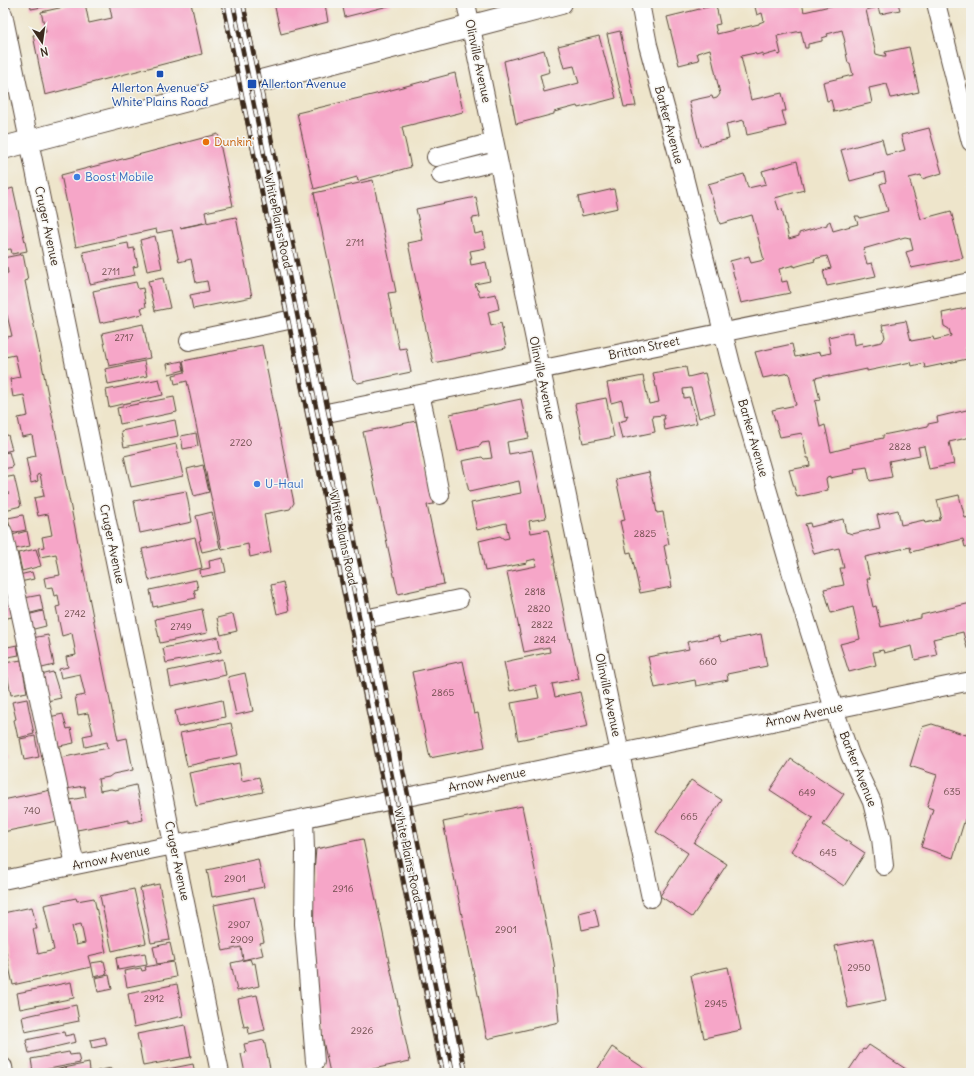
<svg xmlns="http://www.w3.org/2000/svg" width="974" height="1076" font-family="Delius,sans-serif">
	<rect width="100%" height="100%" fill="#f6f6f2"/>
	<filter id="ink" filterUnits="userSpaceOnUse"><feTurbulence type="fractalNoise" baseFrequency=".025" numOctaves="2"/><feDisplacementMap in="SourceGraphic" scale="8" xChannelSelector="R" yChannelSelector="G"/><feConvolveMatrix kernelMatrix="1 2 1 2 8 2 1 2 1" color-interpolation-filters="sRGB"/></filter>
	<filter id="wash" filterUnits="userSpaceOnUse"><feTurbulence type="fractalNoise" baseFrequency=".012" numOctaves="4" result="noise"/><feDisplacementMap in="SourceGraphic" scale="16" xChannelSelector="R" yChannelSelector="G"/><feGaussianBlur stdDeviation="0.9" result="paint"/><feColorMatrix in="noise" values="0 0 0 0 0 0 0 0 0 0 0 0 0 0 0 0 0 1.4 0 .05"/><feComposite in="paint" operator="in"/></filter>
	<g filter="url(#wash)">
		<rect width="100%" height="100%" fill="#eee5cb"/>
		<g id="blocks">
			<path fill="#f6a6c8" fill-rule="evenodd" d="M30 3H59V4L31 9Z
				M82 3H85L89 23 112 18 109 3H191L202 54 45 95 33 35 46 32 41 12Z
				M274 3H312L313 7 325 4 328 22 281 34Z
				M342 3H392V5L345 17Z
				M754 3H802L804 12 843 3H898L900 10 880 14 878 7 866 10 876 54 883 56H886L885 52 909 47 919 92 891 98 887 84 869 88 872 103 834 112 831 100 827 101 823 82 853 75 850 63H848L844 43 845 42 842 30 827 34 828 36 822 38V41L808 44V48H805L801 31 777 36 781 54 778 55 777 52 763 56V53L756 55 755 53 741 56 751 100 782 93 786 111H782L786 126 747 135 744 120 726 124 729 139 700 146 689 101 712 96 713 99 717 98 720 94 710 49 697 53 699 60 679 65 667 17 716 5 720 24 715 25 717 34 759 24V23L764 21 762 13 757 15Z
				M620 31 636 106 624 107 607 34Z
				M599 36 616 98 578 108 577 106 554 112V114L516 124 504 61 544 50 550 72 540 75 544 92 579 83 574 66 564 68 558 46Z
				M455 73 463 112 402 127 411 167 358 181 357 177 314 189 297 113 376 94Z
				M929 128 942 173 922 179 921 175 909 178 921 219 951 211 963 258 911 268 906 252 913 250 910 238 905 237 863 249 867 264 872 263 876 276 827 286 823 271 831 268 827 256 814 259 815 261 794 267V265L779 269 782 282 787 281 790 293 741 303 730 261 749 256 751 263 764 260 752 215 720 224 708 184 744 174 748 188 766 184 762 171 797 161 804 190 775 198 779 210 782 209 789 239 799 236V233L827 225V223L830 221 833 231 858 224 855 216H859L860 218 888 211 880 184 886 182 884 172 850 181 841 150 882 139 886 155 905 150 901 135Z
				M218 134 233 206 205 212 207 222 180 228 236 217 252 297 193 309 190 295 209 291 207 281 196 283 191 259 179 262 172 230 157 233 156 229 76 247 61 175Z
				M373 180 396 292 388 293 399 349 406 348 411 372 358 383 353 379 314 193Z
				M13 188 27 251 12 254 11 249 3 250V191Z
				M614 189 618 208 582 216 578 197Z
				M476 197 480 217 472 218 475 234 483 232 486 248 470 251 472 259H470L471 265 486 262 490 281 475 284 477 290H478L480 297 496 294 499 309 488 312 491 326 501 323 506 348 433 363 408 243 423 240 416 209Z
				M155 236 162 268 147 271 140 240Z
				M128 243 129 249 134 248 138 266 133 267 135 275 90 284 83 252Z
				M23 254 28 280 25 281 118 740 127 738 133 770 113 774 109 777 98 779 100 791 111 789 115 790 136 785 143 820 129 823V820L72 831 65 801 86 797 84 786 66 789 60 758 108 748 107 742 85 747 83 736 93 734 88 713 78 715 75 697 85 695 80 674 61 678 59 669 68 667 66 657 76 655 72 633 62 636 56 607 60 606 58 595 54 596 52 587 46 588 44 578 60 575 56 554 40 557 38 548 44 547 42 537 52 535 48 514 38 516 34 498 44 496 40 474 37 475 38 481 31 483 26 458 36 456 32 435 22 437 18 418 28 416 24 395 13 397 10 379 20 377 15 355 5 357 3 346V338L12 336 7 315 3 316V274L8 273 7 268H3V258Z
				M163 278 170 308 155 311 148 281Z
				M136 282 138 289 143 288 146 307 141 308 143 314 100 323 93 291Z
				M971 307V348L966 349 967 359 925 368 924 363 912 366 911 362 867 371V369L829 377V375L815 378 820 400 815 401 820 427 825 425 831 452 850 447 849 445 883 438V435L928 426V424L938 422 937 417 971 409V437L949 442 954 464 929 469 924 446 918 447 920 455 889 461 892 477 870 481 867 467 854 469 855 473 830 478V476L827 477 826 479 828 490 797 497 789 470 810 466 809 458H807L802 433 780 437 772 410 796 405 789 373 763 378 755 352 792 344 795 357 820 352 821 355 831 353 828 337 852 332 854 345 862 343 863 346 882 342 885 337 882 325 906 321 911 341 933 337 934 340 951 336 949 329 944 326 942 313Z
				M143 324 150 358 109 366 102 333Z
				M262 345 294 503 290 509 264 514 271 552 250 557 248 544 222 550 187 381 175 384 173 375 185 372 183 361Z
				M144 361 147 376 108 384 105 369Z
				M182 361 184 370 169 374 167 364Z
				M686 367 688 377 705 373 715 413 699 418 691 388 683 389 684 398 689 397 697 423 665 430 663 419H665L664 415 652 416 655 432 622 439 618 422 626 420 628 415 625 416 622 400 611 403 607 383 643 376 649 404 659 402 653 373Z
				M159 379 163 395 109 407 106 390Z
				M174 397 177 412 120 424 117 408Z
				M606 398 614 437 583 443 575 404Z
				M521 399 529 438 507 442 509 454 532 450 546 518 529 521 531 533 548 530 555 563H554L570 642H571L579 679 552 684 555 697 580 692 588 726 518 740 511 703 539 698 536 685 510 691 504 662 550 652 549 647 524 652 507 572 536 566 535 559 527 561V563L485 571 479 541 500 536 504 539 509 538 506 523 477 530 471 503 521 493 519 481 469 492 462 461 482 457 484 459 492 458 489 442 482 443 480 446 458 451 450 414Z
				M175 420 178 436 124 447 121 431Z
				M416 421 434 504 427 505 444 584 398 594 363 432Z
				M196 433 198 446 183 449 181 436Z
				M8 435 12 450 3 452V436Z
				M176 444 183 476 131 487 124 456Z
				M9 452 13 467 3 469V453Z
				M203 465 209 492 194 496 187 469Z
				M649 472 657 513 663 512 669 544 664 546 672 587 640 593 631 552 627 553 620 521 625 520 616 479Z
				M14 476 21 506 5 510 3 494 9 493 3 494V478Z
				M186 491 192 522 140 533 134 501Z
				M959 495 965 518 971 517V546L965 547 963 539 911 552 910 547 865 557 870 579H867L873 607 876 606 881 627 921 618V615L971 603V647L967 648 963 632 933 639 937 655 915 660 912 646 884 653 883 650 873 652 876 665 849 672 840 644 860 639 853 607 831 613 824 589 844 585 840 568H844L839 548 814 554 805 524 810 523 811 527 843 519 846 532 852 534 880 528 877 515 898 510 901 525 924 520 925 523 939 520 941 515 937 500Z
				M212 512 220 548 202 552 199 541 201 540 196 516Z
				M23 515 26 530 11 533 8 518Z
				M27 531 30 546 15 549 12 535Z
				M195 537 202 568 149 580 142 549Z
				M36 549 41 566 22 571 18 553Z
				M223 558 226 572 201 577 200 570 210 568 209 561Z
				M32 572 34 579 20 582 19 575Z
				M196 580 198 589 194 590 196 598 153 607 150 590Z
				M3 582 6 596H3Z
				M283 582 289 611 277 614 271 585Z
				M40 595 43 610 27 614 24 598Z
				M9 601 12 617 3 619V602Z
				M202 609 207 633 160 643 155 619Z
				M43 611 46 626 30 630 27 615Z
				M233 614 237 631 221 635 217 618Z
				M761 634 767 666 727 674 728 680 696 686 695 680 655 688 648 657 689 649 687 642 719 636 721 642Z
				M48 635 54 665 38 669 32 638Z
				M218 637 221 652 166 663 163 648Z
				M17 645 19 655 3 658V648Z
				M223 659 226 675 171 687 168 671Z
				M21 660 27 692 11 695 5 663Z
				M463 661 474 714 478 713 485 747 430 758 412 672Z
				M53 672 61 698 47 701 41 675Z
				M245 673 253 711 236 715 228 677Z
				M27 699 34 734 18 738 14 720 16 719 12 702Z
				M222 700 225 717 178 727 175 711Z
				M63 714 67 729 71 728 74 743 55 747 49 717Z
				M231 723 238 755 187 766 180 733Z
				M971 723V821L965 819 953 858 921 847 933 809 927 807 937 775 910 766 922 727 932 724 966 735Z
				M35 736 39 757 24 760 20 739Z
				M3 745 7 758 3 759Z
				M791 759 844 794 823 825 865 853 844 886 791 851 813 818 770 790Z
				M239 763 242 781 259 777 263 792 196 806 189 773Z
				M691 780 722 800 694 843 727 864 692 917 660 896 688 853 656 832Z
				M51 790 57 821 3 832V800Z
				M522 806 554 963 559 1022 487 1039 443 822Z
				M363 839 410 1061 355 1073H330L314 999 309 927 316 849Z
				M258 859 264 887 212 897 207 870Z
				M159 884 170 940 151 943 140 888Z
				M134 889 146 943 112 951 100 896Z
				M254 897 264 942 260 943 263 955 243 960 241 947 223 951 214 905Z
				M76 898 77 901 94 898 106 952 88 956 91 967 13 985 3 939V913L32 907 37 929H33L38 954 54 950 44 905ZM81 924 85 943 76 945 72 926Z
				M595 909 599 926 582 930 579 913Z
				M873 938 886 1000 848 1008 835 946Z
				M170 943 174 961 157 964 153 947Z
				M145 953 147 965 118 970 116 958Z
				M250 959 252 964 255 963 259 986 237 991 231 963Z
				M104 961 107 974 94 977 91 963Z
				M173 962 176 977 127 987 124 971 141 968 142 971 146 970 145 967Z
				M728 967 741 1030 704 1038 691 975Z
				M109 975 112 989 98 992 95 978Z
				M71 982 74 998 20 1009 17 993Z
				M177 984 183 1016 134 1027 128 994Z
				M257 995 265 1030 249 1034 248 1026 244 1027 238 999Z
				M76 1005 79 1021 25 1032 22 1017Z
				M185 1025 191 1057 143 1066 137 1034Z
				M64 1032 65 1036 74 1034 76 1042 29 1053 26 1040Z
				M105 1037 107 1045 92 1048 90 1040Z
				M264 1040 271 1073H245L241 1054 246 1053 244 1044Z
				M869 1045 912 1073H847L863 1049 865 1050Z
				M612 1047 644 1068 641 1073H595Z
				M69 1052 70 1055 78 1054 80 1063 33 1072 31 1059Z
				M89 1063 90 1071 81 1073H39Z
				M193 1064 195 1073H153V1072Z
				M111 1068 112 1073H97V1071Z
				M552 1069 558 1073H549Z"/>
		</g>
	</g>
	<g filter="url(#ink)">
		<use href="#blocks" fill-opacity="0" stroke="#564638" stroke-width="1"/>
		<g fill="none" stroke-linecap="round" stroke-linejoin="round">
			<defs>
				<path id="minor" d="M466 3 611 711 651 898
					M640 3 648 45 683 173 731 364 795 585 834 709 850 755 872 802 881 838 884 866
					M936 3 971 142
					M3 14 220 1073
					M436 157 494 142
					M441 175 498 161
					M189 341 298 318
					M420 394 426 421 440 495
					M317 415 971 282
					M3 532 75 865
					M360 620 459 599
					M304 818 305 851 304 924 315 1062
					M3 880 971 681
					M3 1067 4 1073"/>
				<path id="major" d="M233 3 452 1073
					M3 148 561 3"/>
			</defs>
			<use href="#minor" stroke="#564638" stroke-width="20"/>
			<use href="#major" stroke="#564638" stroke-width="24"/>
			<use href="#minor" stroke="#fff" stroke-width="18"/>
			<use href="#major" stroke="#fff" stroke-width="22"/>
			<defs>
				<path id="rail" d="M223 3 443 1073
					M233 3 453 1073
					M243 3 466 1073"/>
			</defs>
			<use href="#rail" stroke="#3b2a1e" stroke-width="4.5"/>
			<use href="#rail" stroke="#f6f6f2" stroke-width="3" stroke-dasharray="9" stroke-linecap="butt"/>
		</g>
	</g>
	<g fill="#1a4fb4" stroke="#f6f6f2" stroke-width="1.5">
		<rect x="156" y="70" width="8" height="8" rx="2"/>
		<rect x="247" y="79" width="10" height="10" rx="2"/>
	</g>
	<circle fill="#e8710a" stroke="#f6f6f2" stroke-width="1.5" cx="206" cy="142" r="4"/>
	<g fill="#3f7fe0" stroke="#f6f6f2" stroke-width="1.5">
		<circle cx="77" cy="177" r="4"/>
		<circle cx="257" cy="484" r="4"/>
	</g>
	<g text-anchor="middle" stroke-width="3" stroke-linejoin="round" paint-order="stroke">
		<g font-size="10" fill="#6a4948">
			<text x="355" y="246">2711</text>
			<text x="111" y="275">2711</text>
			<text x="124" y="341">2717</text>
			<text x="241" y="446">2720</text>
			<text x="900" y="450">2828</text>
			<text x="645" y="537">2825</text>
			<text x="535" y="595">2818</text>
			<text x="539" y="612">2820</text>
			<text x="75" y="617">2742</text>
			<text x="542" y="628">2822</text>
			<text x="181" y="630">2749</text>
			<text x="545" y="643">2824</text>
			<text x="708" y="665">660</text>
			<text x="443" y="696">2865</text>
			<text x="952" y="795">635</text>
			<text x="807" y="796">649</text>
			<text x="32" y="814">740</text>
			<text x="689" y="820">665</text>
			<text x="828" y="856">645</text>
			<text x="235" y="882">2901</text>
			<text x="343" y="892">2916</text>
			<text x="239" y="928">2907</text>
			<text x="506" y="933">2901</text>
			<text x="242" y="943">2909</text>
			<text x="859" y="971">2950</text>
			<text x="154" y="1002">2912</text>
			<text x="716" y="1007">2945</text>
			<text x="362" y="1034">2926</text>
		</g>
		<g font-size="12" fill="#3b2a1e" stroke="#f6f6f2">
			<text transform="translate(478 61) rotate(78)" y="4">Olinville Avenue</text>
			<text transform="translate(669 125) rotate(75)" y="4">Barker Avenue</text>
			<text transform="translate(278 221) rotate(78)" y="4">White Plains Road</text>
			<text transform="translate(47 226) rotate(78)" y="4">Cruger Avenue</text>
			<text transform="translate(644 348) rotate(-12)" y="4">Britton Street</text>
			<text transform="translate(542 378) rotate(78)" y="4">Olinville Avenue</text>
			<text transform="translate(753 438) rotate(74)" y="4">Barker Avenue</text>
			<text transform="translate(343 538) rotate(78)" y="4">White Plains Road</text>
			<text transform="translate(112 544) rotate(78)" y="4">Cruger Avenue</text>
			<text transform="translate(608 695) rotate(78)" y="4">Olinville Avenue</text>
			<text transform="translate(804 715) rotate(-12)" y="4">Arnow Avenue</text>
			<text transform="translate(858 769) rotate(68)" y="4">Barker Avenue</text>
			<text transform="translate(487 780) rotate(-12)" y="4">Arnow Avenue</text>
			<text transform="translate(408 855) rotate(78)" y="4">White Plains Road</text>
			<text transform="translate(111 858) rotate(-12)" y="4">Arnow Avenue</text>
			<text transform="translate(177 861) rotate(78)" y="4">Cruger Avenue</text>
		</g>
		<g font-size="12" fill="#164399" stroke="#f6f6f2" text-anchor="start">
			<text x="261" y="88">Allerton Avenue</text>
			<text x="160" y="92" text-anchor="middle">Allerton Avenue &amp;<tspan x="160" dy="14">White Plains Road</tspan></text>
		</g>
		<g font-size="12" fill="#c56008" stroke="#f6f6f2" text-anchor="start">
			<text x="214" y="146">Dunkin'</text>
		</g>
		<g font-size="12" fill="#366cbe" stroke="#f6f6f2" text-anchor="start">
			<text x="85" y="181">Boost Mobile</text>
			<text x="265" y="488">U-Haul</text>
		</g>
	</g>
	<rect width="974" height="1076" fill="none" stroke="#f6f6f2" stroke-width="16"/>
	<g transform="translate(42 42) rotate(167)" stroke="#f6f6f2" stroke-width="3" paint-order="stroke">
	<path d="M0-3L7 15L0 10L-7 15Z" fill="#3b2a1e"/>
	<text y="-6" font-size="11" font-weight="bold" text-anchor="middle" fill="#3b2a1e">N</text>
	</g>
</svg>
